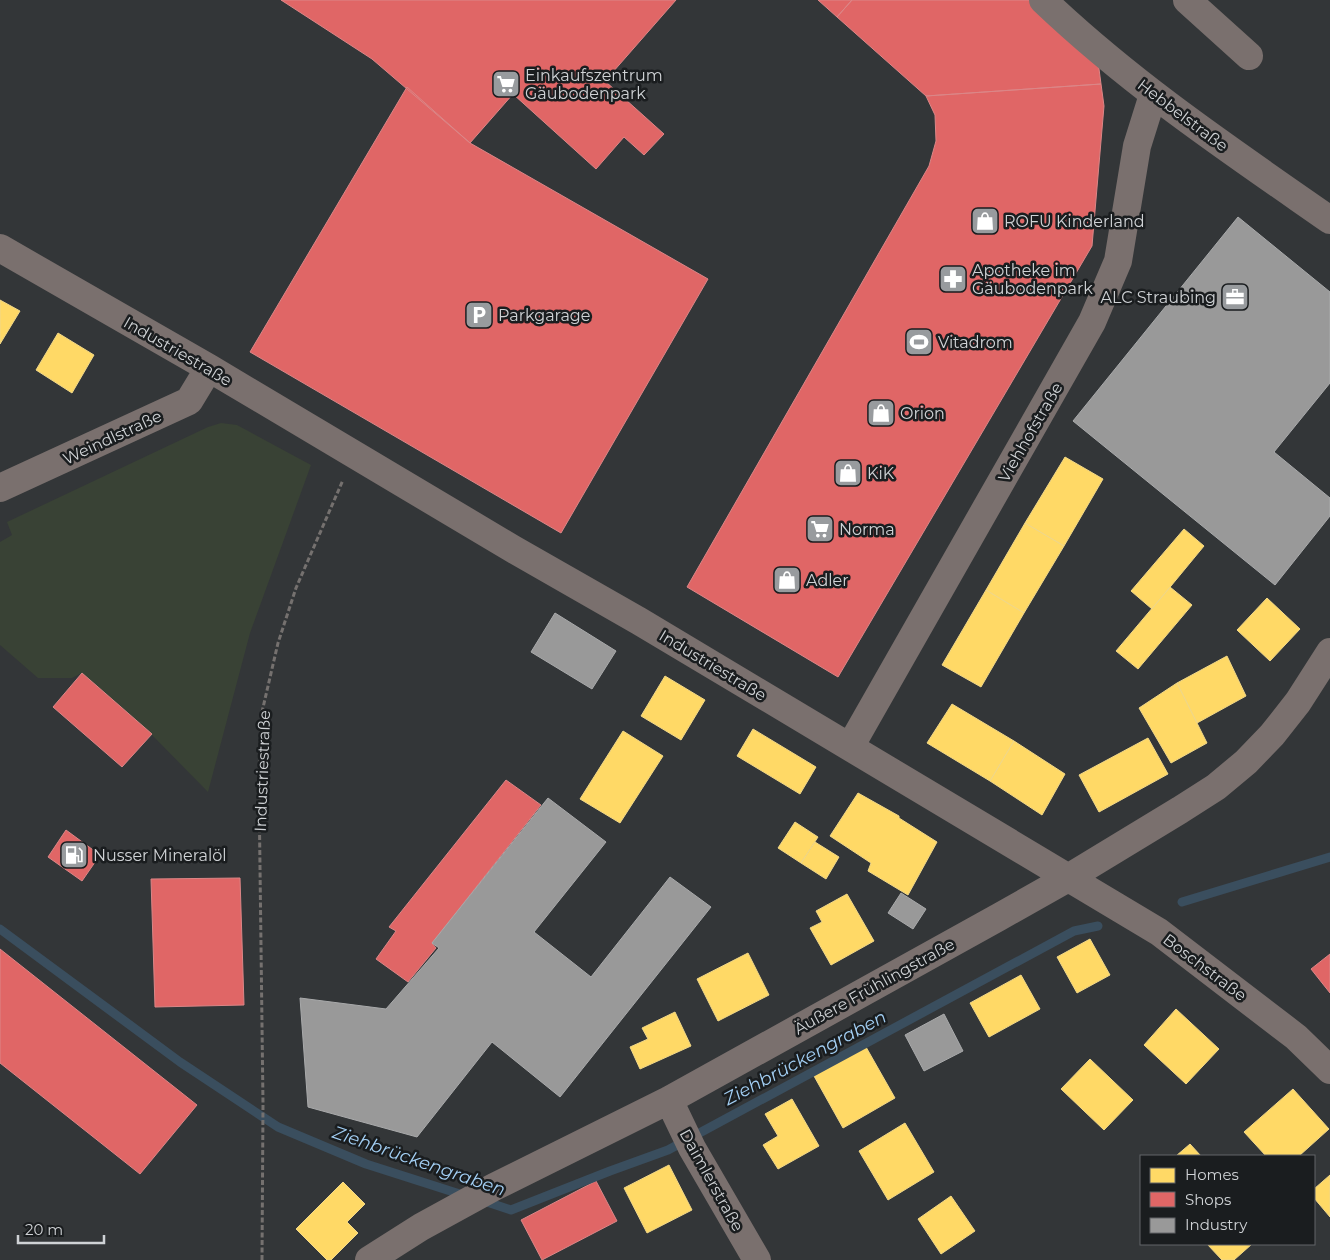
<svg xmlns="http://www.w3.org/2000/svg" width="1330" height="1260" font-family="Montserrat,sans-serif">
	<rect width="100%" height="100%" fill="#333638"/>
	<path fill="#394235" d="M221 423 237 425 311 465 250 633 208 792 151 734 82 673 72 678H38L0 645V542L12 535 7 522 208 427Z"/>
	<path fill="#ffd966" stroke="#f1d787" d="M0 300 20 311 0 344Z
		M58 333 94 355 72 393 36 370Z
		M1065 457 1103 479 1064 546 1025 523Z
		M1025 523 1064 546 1024 613 986 590Z
		M1184 529 1204 546 1152 609 1131 591Z
		M1170 587 1192 605 1138 669 1116 651Z
		M986 590 1024 613 981 687 942 665Z
		M1267 598 1300 629 1270 661 1237 630Z
		M1227 656 1246 696 1197 723 1177 683Z
		M665 676 705 700 681 740 641 716Z
		M1177 683 1207 743 1171 763 1139 708Z
		M952 704 1014 741 990 781 927 743Z
		M753 729 816 767 800 794 737 756Z
		M623 731 663 756 620 823 580 799Z
		M1148 738 1168 774 1099 812 1079 775Z
		M1014 741 1065 774 1042 815 990 781Z
		M858 793 899 816V818L937 842 908 895 868 871 871 863 830 836Z
		M795 822 818 837 801 863 778 848Z
		M815 842 839 857 826 879 801 863Z
		M847 894 874 941 831 965 810 928 822 922 816 911Z
		M1090 939 1110 975 1077 993 1057 957Z
		M748 953 769 995 718 1021 697 979Z
		M1021 975 1040 1009 989 1037 970 1003Z
		M1176 1009 1219 1049 1186 1084 1144 1045Z
		M675 1012 691 1046 640 1069 630 1047 648 1039 642 1028Z
		M866 1047 895 1098 843 1128 814 1076Z
		M1090 1059 1133 1100 1104 1130 1061 1089Z
		M1293 1089 1329 1129 1299 1156H1266L1244 1132Z
		M792 1099 819 1146 778 1169 763 1145 778 1136 765 1114Z
		M905 1123 934 1172 888 1200 859 1151Z
		M1190 1144 1201 1156H1176Z
		M669 1165 692 1210 647 1233 624 1188Z
		M1330 1175V1217L1314 1198V1189Z
		M343 1182 365 1204 347 1222 358 1233 331 1260H327L296 1229Z
		M951 1196 975 1231 941 1254 918 1219Z
		M1207 1244H1252L1234 1260H1222Z"/>
	<path fill="#e06666" stroke="#db8687" d="M281 0H676L605 81 664 134 644 155 624 137 596 169 513 94 470 143 372 59Z
		M818 0H852L837 17Z
		M852 0H1034L1097 54 1101 84 926 96 837 17Z
		M1101 84 1104 106 1092 246 838 677 687 587 929 166 936 141 935 115 926 96Z
		M407 87 470 143 708 279 561 533 250 352Z
		M82 673 152 734 122 767 53 707Z
		M506 780 541 805 432 943 436 948 408 982 376 959 396 931 389 927Z
		M66 830 100 855 82 881 48 857Z
		M240 878 244 1005 155 1007 151 879Z
		M0 949 197 1105 140 1174 0 1063Z
		M1330 954V993L1311 969Z
		M596 1181 617 1221 542 1260 521 1220Z"/>
	<path fill="#999" stroke="#a9aaab" d="M1238 217 1330 292V383L1274 452 1330 498V516L1275 585 1073 421Z
		M555 613 616 651 592 689 531 652Z
		M548 798 606 842 534 932 591 977 670 877 711 907 560 1097 492 1042 417 1137 308 1107 300 998 386 1009 439 948 432 943Z
		M901 893 926 909 913 929 888 913Z
		M944 1014 963 1051 924 1071 905 1035Z"/>
	<g fill="none" stroke-linecap="round" stroke-linejoin="round">
		<path stroke="#3a4e5e" stroke-width="9" d="M1182 902 1330 857
			M0 929 180 1062 278 1127 366 1164 466 1196
			M481 1200 511 1210 610 1171 668 1150 1074 931 1098 926"/>
		<path stroke="#75716f" stroke-width="3" stroke-dasharray="5 2.5" stroke-linecap="butt" d="M262 1260 263 1104 259 788 262 712 278 643 296 588 343 480"/>
		<path stroke="#7a706e" stroke-width="28" d="M1043 0C1131 84 1231 151 1330 220
			M1187 0 1249 56
			M0 248 209 368 513 549 639 621 1159 932 1296 1037 1330 1070
			M0 488 189 401 209 368
			M850 747 1092 322 1118 261 1137 146 1153 95
			M669 1100 692 1148 757 1260
			M369 1260 421 1227 494 1187 669 1100 999 917 1068 878 1180 810 1216 787 1246 762 1272 735 1298 702 1330 652"/>
	</g>
	<defs>
		<symbol id="supermarket-square" viewBox="-11 -11 22 22"><rect x="-9" y="-9" width="18" height="18" rx="4" fill="#989b9e" stroke="#1a1d1f"/><path d="M-6-5.5h2.5l.6 2H6L4.5 2H-2.5L-4.4-4H-6ZM-1.5 3.2a1.3 1.3 0 1 0 .1 0ZM3 3.2a1.3 1.3 0 1 0 .1 0Z" fill="#fff"/></symbol>
		<symbol id="shop-square" viewBox="-11 -11 22 22"><rect x="-9" y="-9" width="18" height="18" rx="4" fill="#989b9e" stroke="#1a1d1f"/><path d="M-5-2.5h2.3a2.7 3.5 0 0 1 5.4 0H5L5.5 6h-11ZM-1.5-2.5h3a1.5 2.3 0 0 0-3 0Z" fill="#fff"/></symbol>
		<symbol id="pharmacy-square" viewBox="-11 -11 22 22"><rect x="-9" y="-9" width="18" height="18" rx="4" fill="#989b9e" stroke="#1a1d1f"/><path d="M-2-6h4v4h4v4h-4v4h-4v-4h-4v-4h4Z" fill="#fff"/></symbol>
		<symbol id="office-square" viewBox="-11 -11 22 22"><rect x="-9" y="-9" width="18" height="18" rx="4" fill="#989b9e" stroke="#1a1d1f"/><path d="M-6-3h4V-5.5h4V-3h4V5H-6ZM-1-4.5V-3h2v-1.5ZM-6 0V1H6V0Z" fill="#fff"/></symbol>
		<symbol id="parking-square" viewBox="-11 -11 22 22"><rect x="-9" y="-9" width="18" height="18" rx="4" fill="#989b9e" stroke="#1a1d1f"/><path d="M-3.5-5.5H1a3.5 3.5 0 0 1 0 7H-1V5.5H-3.5ZM-1-3.4V-.6H.8a1.4 1.4 0 0 0 0-2.8Z" fill="#fff"/></symbol>
		<symbol id="stadium-square" viewBox="-11 -11 22 22"><rect x="-9" y="-9" width="18" height="18" rx="4" fill="#989b9e" stroke="#1a1d1f"/><path d="M0-5a6.5 5 0 1 0 0 10a6.5 5 0 1 0 0-10ZM-3.5-1.8h7v3.6h-7Z" fill="#fff"/></symbol>
		<symbol id="fuel-square" viewBox="-11 -11 22 22"><rect x="-9" y="-9" width="18" height="18" rx="4" fill="#989b9e" stroke="#1a1d1f"/><path d="M-5.5-6h7V0h2V4h1.3V-2.5L3-4.5l.8-.8L6-3V5H2.5V1h-1V6h-7ZM-4.2-4.7v3.2H.2V-4.7Z" fill="#fff"/></symbol>
	</defs>
	<g fill-rule="evenodd">
		<use href="#supermarket-square" x="490" y="68" width="32" height="32"/>
		<use href="#shop-square" x="969" y="205" width="32" height="32"/>
		<use href="#pharmacy-square" x="937" y="263" width="32" height="32"/>
		<use href="#office-square" x="1219" y="281" width="32" height="32"/>
		<use href="#parking-square" x="463" y="299" width="32" height="32"/>
		<use href="#stadium-square" x="903" y="326" width="32" height="32"/>
		<use href="#shop-square" x="865" y="397" width="32" height="32"/>
		<use href="#shop-square" x="832" y="457" width="32" height="32"/>
		<use href="#supermarket-square" x="804" y="513" width="32" height="32"/>
		<use href="#shop-square" x="771" y="564" width="32" height="32"/>
		<use href="#fuel-square" x="58" y="839" width="32" height="32"/>
	</g>
	<g text-anchor="middle" stroke-width="5" stroke-linejoin="round" paint-order="stroke">
		<g font-size="16" fill="#cfd2d5" stroke="#1a1d1f" text-anchor="start">
			<text x="525" y="81">Einkaufszentrum<tspan x="525" dy="18">Gäubodenpark</tspan></text>
			<text x="1004" y="227">ROFU Kinderland</text>
			<text x="972" y="276">Apotheke im<tspan x="972" dy="18">Gäubodenpark</tspan></text>
			<text x="1216" y="303" text-anchor="end">ALC Straubing</text>
			<text x="498" y="321">Parkgarage</text>
			<text x="938" y="348">Vitadrom</text>
			<text x="900" y="419">Orion</text>
			<text x="867" y="479">KiK</text>
			<text x="839" y="535">Norma</text>
			<text x="806" y="586">Adler</text>
			<text x="93" y="861">Nusser Mineralöl</text>
		</g>
		<g font-size="16" fill="#cfd2d5" stroke="#1a1d1f">
			<text transform="translate(1183 115) rotate(37)" y="6">Hebbelstraße</text>
			<text transform="translate(178 351) rotate(30)" y="6">Industriestraße</text>
			<text transform="translate(1030 432) rotate(-60)" y="6">Viehhofstraße</text>
			<text transform="translate(112 437) rotate(-25)" y="6">Weindlstraße</text>
			<text transform="translate(713 665) rotate(31)" y="6">Industriestraße</text>
			<text transform="translate(262 771) rotate(-88)" y="6">Industriestraße</text>
			<text transform="translate(1205 967) rotate(37)" y="6">Boschstraße</text>
			<text transform="translate(874 986) rotate(-29)" y="6">Äußere Frühlingstraße</text>
			<text transform="translate(712 1180) rotate(61)" y="6">Daimlerstraße</text>
		</g>
		<g font-size="18" font-style="italic" fill="#a2cef3" stroke="#1a1d1f">
			<text transform="translate(805 1058) rotate(-28)" y="6">Ziehbrückengraben</text>
			<text transform="translate(419 1161) rotate(19)" y="6">Ziehbrückengraben</text>
		</g>
	</g>
	<rect x="1140" y="1155" width="175" height="90" fill="#1a1d1f" stroke="#626568"/>
	<rect x="1150" y="1168" width="25" height="15" fill="#ffd966" stroke="#626568"/>
	<text x="1185" y="1180" font-size="15" fill="#cfd2d5">Homes</text>
	<rect x="1150" y="1192" width="25" height="15" fill="#e06666" stroke="#626568"/>
	<text x="1185" y="1205" font-size="15" fill="#cfd2d5">Shops</text>
	<rect x="1150" y="1218" width="25" height="15" fill="#999999" stroke="#626568"/>
	<text x="1185" y="1230" font-size="15" fill="#cfd2d5">Industry</text>
	<path d="M18 1235v8h86v-8" fill="none" stroke="#cfd2d5" stroke-width="2.5"/>
	<text x="25" y="1235" font-size="15" fill="#cfd2d5" stroke="#1a1d1f" stroke-width="4" paint-order="stroke">20 m</text>
</svg>
